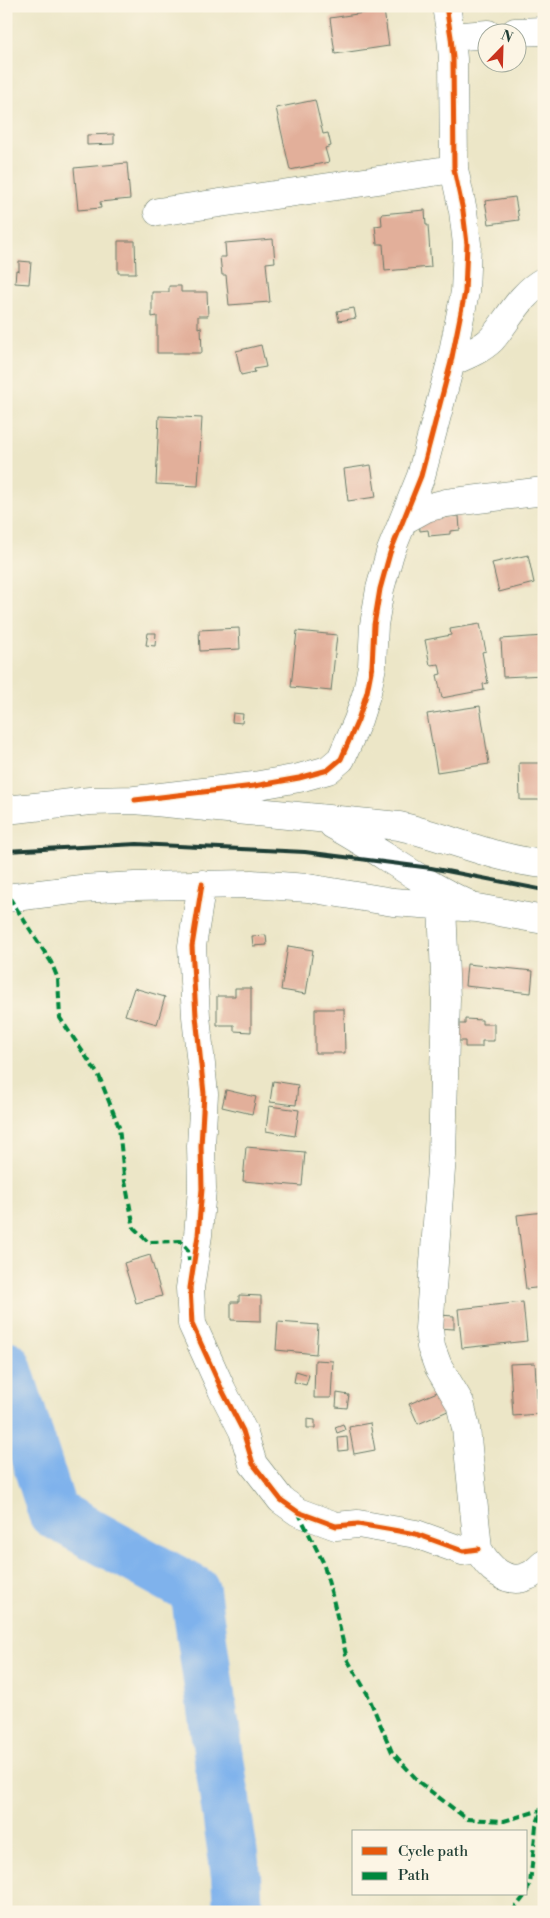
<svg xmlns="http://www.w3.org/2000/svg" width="550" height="1918" font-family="'Libre Bodoni',serif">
	<rect width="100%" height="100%" fill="#fcf5e5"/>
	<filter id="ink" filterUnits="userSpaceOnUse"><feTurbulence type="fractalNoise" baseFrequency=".02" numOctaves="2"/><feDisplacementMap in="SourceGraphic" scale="10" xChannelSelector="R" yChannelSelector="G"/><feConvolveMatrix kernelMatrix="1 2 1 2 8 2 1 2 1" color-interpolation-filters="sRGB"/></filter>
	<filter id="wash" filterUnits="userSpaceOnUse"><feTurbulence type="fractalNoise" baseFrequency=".0096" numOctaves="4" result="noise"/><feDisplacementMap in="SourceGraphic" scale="20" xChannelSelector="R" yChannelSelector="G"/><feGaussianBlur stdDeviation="1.12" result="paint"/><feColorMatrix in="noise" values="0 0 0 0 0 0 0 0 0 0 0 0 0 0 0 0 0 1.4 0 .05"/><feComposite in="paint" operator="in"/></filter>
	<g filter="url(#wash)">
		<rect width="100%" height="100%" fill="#ece6c7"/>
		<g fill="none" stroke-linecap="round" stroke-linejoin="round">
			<path stroke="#7fb2ec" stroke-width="50" d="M6 1365 53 1513 195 1591 236 1876 238 1912"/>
		</g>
		<g id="blocks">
			<path fill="#e2af9a" d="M384 10 389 46 335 54 330 18Z
				M315 100 323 134 328 133 331 146 325 148 329 162 290 170 276 108Z
				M114 134V144L87 145V135Z
				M127 163 130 199 100 202 101 208 78 210 74 168Z
				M515 197 519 220 489 224 485 201Z
				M425 210 426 225H428L431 267 385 271 383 244H377L375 226 382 225 381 214Z
				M273 239 275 262 266 263 270 302 229 305 226 275H222L220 257H226L225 243Z
				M118 241H135L136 273H118Z
				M19 261 31 262 29 284 15 283 16 270 19 271Z
				M169 286H181V292H207L208 316H198V328L201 327 202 353H157V316L152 317V292H169Z
				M354 308 356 318 339 321 337 311Z
				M261 345 266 367 254 369 255 372 241 375 236 351Z
				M159 416 202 418 198 486 156 484Z
				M371 465 376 497 348 501 344 469Z
				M459 516 460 530 450 531V534L429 536 428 530 420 531 419 519Z
				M528 555 534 583 499 592 492 563Z
				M480 624 486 651 482 652 488 683 483 684 484 690 442 698 437 675 441 674 439 664 430 665 425 640 451 635 450 629Z
				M239 628 240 649 200 651 199 630Z
				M297 631 337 635 331 691 291 687Z
				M148 633H156L155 646 146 645Z
				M544 636V675L503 677 501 639Z
				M480 706 489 764 437 772 427 714Z
				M233 713 243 714 242 723 232 722Z
				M541 725H544V742H541Z
				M519 763H544V800H520Z
				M266 935 267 945 253 946 252 936Z
				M288 946 313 950 306 994 281 990Z
				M467 964 533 971 531 993 465 986Z
				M134 988 165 997 157 1024 125 1015Z
				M235 988H251V1032L234 1031V1025H217V996H235Z
				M315 1009H344L345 1053H315Z
				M465 1019 482 1020V1024H494V1041H482V1047H465V1041H456V1024H465Z
				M273 1081 298 1085 296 1105 270 1102Z
				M226 1090 256 1097 252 1114 222 1107Z
				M269 1106 299 1110 295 1136 266 1131Z
				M246 1147 305 1152 302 1186 243 1181Z
				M544 1212V1287L526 1289 517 1215Z
				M150 1255 162 1296 136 1303 124 1263Z
				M239 1295 261 1296V1321L231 1320V1302H239Z
				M523 1302 527 1341 462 1348 458 1309Z
				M439 1315 454 1316V1329L438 1328Z
				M278 1322 318 1325 316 1354 276 1350Z
				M315 1360 333 1361 331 1398H314Z
				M535 1363 538 1414 513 1416 510 1364Z
				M296 1371 309 1375 306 1385 294 1382Z
				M442 1390 450 1410 418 1424 409 1404Z
				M337 1393 349 1395 347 1408 336 1407Z
				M307 1419 315 1420V1428H307Z
				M370 1423 375 1450 354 1454 349 1427Z
				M343 1424 345 1430 337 1433 335 1427Z
				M347 1437 348 1450 339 1451 338 1438Z"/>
		</g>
	</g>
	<g filter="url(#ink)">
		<use href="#blocks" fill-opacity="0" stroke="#677867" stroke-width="1"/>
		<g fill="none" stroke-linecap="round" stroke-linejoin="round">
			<defs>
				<path id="minor" d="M515 32 544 31
					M451 37 488 34
					M158 212 454 169
					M451 362C465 356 481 350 492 339 508 320 521 293 544 281
					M404 520 426 508 446 503 544 491
					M135 800 254 786 299 778 328 770 341 759 358 720 367 692 372 666 374 625 380 589 390 553 421 476 451 362 465 292 467 244 463 211 454 169 453 59 451 37 446 6
					M6 810 90 801 135 800 399 826C448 837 494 859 544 864
					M333 825C378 849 419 882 466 903
					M202 884 192 946 196 1016 204 1094 201 1146 202 1189 198 1235 190 1288 192 1324 222 1390 243 1431 253 1464 281 1500 298 1512 336 1526 358 1524 416 1534 463 1551 478 1549
					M6 898 81 889 135 886 252 884 308 888 393 902 477 908 544 920
					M442 906 446 998 442 1156 429 1329 431 1347 438 1366 460 1403 466 1428 478 1549C488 1567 506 1586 528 1576 534 1574 539 1568 544 1564"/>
			</defs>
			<use href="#minor" stroke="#677867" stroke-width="29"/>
			<use href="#minor" stroke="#fff" stroke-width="28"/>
			<path stroke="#1f3d34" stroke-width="4" d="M6 851 137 844 305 852 431 868 544 890"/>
			<path stroke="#00873e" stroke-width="4" stroke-dasharray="8 4" stroke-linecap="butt" d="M9 897 51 962 58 979 60 1018 99 1076 119 1127 124 1176 134 1228 148 1242 180 1241 188 1250 189 1261
				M298 1512 323 1562 333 1599 347 1659 367 1693 392 1752 420 1783 467 1819 504 1821 541 1810
				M526 1892 530 1884 536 1826 544 1804
				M512 1912 526 1894"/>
			<defs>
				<path id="cycleway" d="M135 800 254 786 299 778 328 770 341 759 358 720 367 692 372 666 374 625 380 589 390 553 421 476 451 362 465 292 467 244 463 211 454 169 453 59 451 37 446 6
					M202 884 192 946 196 1016 204 1094 201 1146 202 1189 198 1235 190 1288 192 1324 222 1390 243 1431 253 1464 281 1500 298 1512 336 1526 358 1524 416 1534 463 1551 478 1549"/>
			</defs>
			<use href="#cycleway" stroke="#fcf5e5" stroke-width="8"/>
			<use href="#cycleway" stroke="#e8590c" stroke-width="5"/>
		</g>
	</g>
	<rect width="550" height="1918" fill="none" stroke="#fcf5e5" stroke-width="25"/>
	<rect x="352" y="1830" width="175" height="65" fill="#fcf5e5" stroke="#a4ab9e"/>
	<rect x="362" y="1847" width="25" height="8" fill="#e8590c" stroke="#a4ab9e"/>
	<text x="398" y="1856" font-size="15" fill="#1f3d34">Cycle path</text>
	<rect x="362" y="1872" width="25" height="8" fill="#00873e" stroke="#a4ab9e"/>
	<text x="398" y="1880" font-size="15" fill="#1f3d34">Path</text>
	<g transform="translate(502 48) rotate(23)"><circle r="24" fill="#fcf5e5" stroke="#a4ab9e"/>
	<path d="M0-4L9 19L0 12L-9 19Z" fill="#c8321e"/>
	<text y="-8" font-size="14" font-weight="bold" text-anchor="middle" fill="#1f3d34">N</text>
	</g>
</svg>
